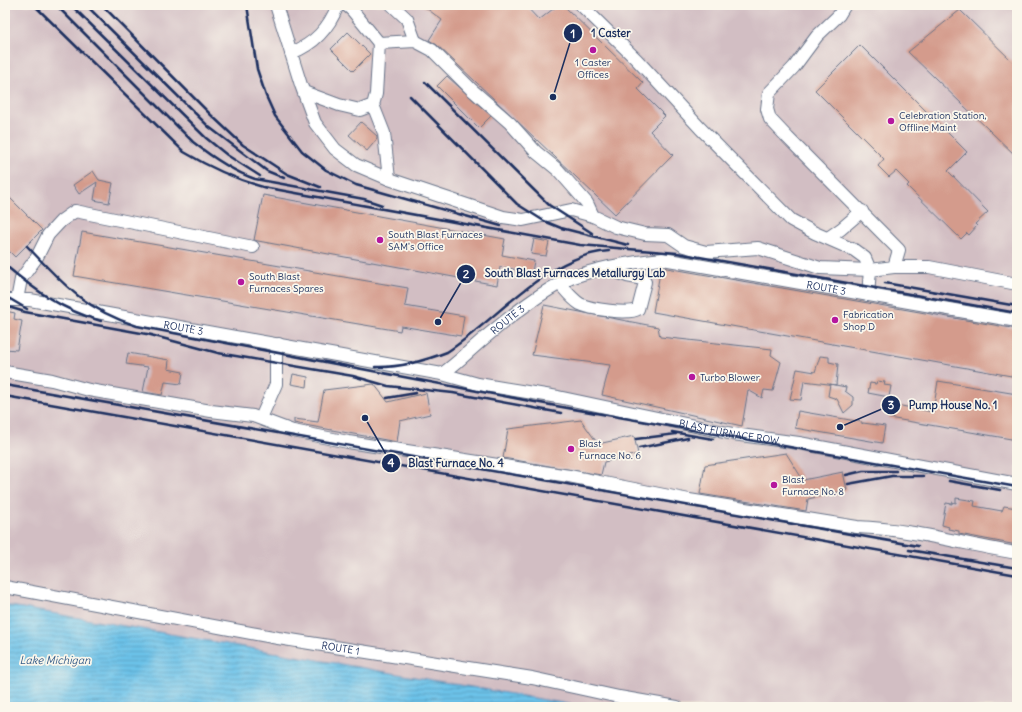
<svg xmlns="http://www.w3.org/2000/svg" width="1022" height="712" font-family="Delius,sans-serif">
	<defs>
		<pattern id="water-rules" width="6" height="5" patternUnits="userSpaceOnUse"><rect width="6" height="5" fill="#6cc2e9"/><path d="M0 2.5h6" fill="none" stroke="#589ec0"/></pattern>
	</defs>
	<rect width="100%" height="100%" fill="#fbf7ec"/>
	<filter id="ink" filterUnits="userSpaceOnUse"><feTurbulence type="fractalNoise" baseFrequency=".025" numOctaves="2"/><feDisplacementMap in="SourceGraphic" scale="8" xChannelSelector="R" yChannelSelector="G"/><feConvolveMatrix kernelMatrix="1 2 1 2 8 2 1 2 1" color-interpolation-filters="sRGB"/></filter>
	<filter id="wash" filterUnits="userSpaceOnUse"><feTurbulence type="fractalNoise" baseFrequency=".012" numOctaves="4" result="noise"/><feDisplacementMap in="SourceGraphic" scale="16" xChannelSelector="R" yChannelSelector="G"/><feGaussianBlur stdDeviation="0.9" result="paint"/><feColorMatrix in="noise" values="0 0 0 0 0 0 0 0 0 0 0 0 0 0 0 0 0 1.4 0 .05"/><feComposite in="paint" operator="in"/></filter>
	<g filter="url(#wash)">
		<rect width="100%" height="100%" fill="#f4edd7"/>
		<path fill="#d2bec3" d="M5 5H1017V707H585L5 605Z"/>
		<path fill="url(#water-rules)" stroke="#4478a4" d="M5 605 585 707H5Z"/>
		<g id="blocks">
			<path fill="#d49b8c" d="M422 5H525L539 20 558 5H563L643 83 638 89 665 116 650 131 673 155 615 214 437 45 429 40 442 20Z
				M960 10 1017 66V157L908 52Z
				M348 32 370 54 353 71 331 49Z
				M860 45 967 152 948 171 988 212 975 224 977 226 969 235 967 233 961 239 907 186 909 184 896 171 889 177 878 166 884 159 815 90Z
				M447 76 491 116 479 128 437 86Z
				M361 122 377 136V139L367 151 349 135Z
				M93 171 99 180 113 183 109 203 94 200 97 182 79 194 73 185Z
				M5 193 42 230 15 257 5 247Z
				M263 195 505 239 502 255 534 261 532 272 500 267 497 285 258 241 254 240Z
				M82 232 408 288 405 306 464 316 461 336 401 326 400 331 74 276Z
				M534 239 549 242 546 256 531 254Z
				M661 267 1017 329V377L653 312Z
				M544 305 658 327 660 337 772 349 771 355 781 362 773 391 764 390 762 398 748 390 742 426 602 395 610 365 532 355Z
				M5 311 15 313 14 319 22 321 17 350 5 349Z
				M128 353 169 360 168 369 183 372 181 384 165 382 162 395 143 392 148 367 126 364Z
				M820 356 829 357V362L838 364 836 385 804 381 801 400 790 399 797 369 815 372Z
				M293 374 308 377 307 387 291 384Z
				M877 381 885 382 884 385 891 386 889 397 868 393 870 383 876 384Z
				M938 381 1017 394V440L889 418 891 404 933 412Z
				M374 384 388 402 426 393 430 414 400 421 397 442 294 423V419L318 422 324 390Z
				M830 384 846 387 845 391 853 397V405L844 413 837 399 828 396Z
				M798 411 862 422V424L863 423 885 426 882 443 795 428Z
				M581 420 598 444 634 436 638 454 604 462 601 475 503 458 508 429Z
				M786 453 803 480 843 472 847 490 808 499 806 511 700 494 705 465Z
				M956 498 975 501 974 506 1002 511 1004 506 1017 508V545L959 534V531L948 529 949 527 942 525 946 503 952 504V502L956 503Z"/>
		</g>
	</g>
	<g filter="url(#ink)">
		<use href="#blocks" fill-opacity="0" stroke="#677288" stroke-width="1"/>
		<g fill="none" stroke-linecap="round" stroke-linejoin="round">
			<defs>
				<g id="minor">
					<path d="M276 5 301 85 315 123 335 149 356 165 389 179 503 217 523 220 571 210 593 216"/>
					<path d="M346 5 352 10 379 43 415 41 432 50 471 89 510 123 536 152 558 170 587 203 593 216 616 227 645 234 668 235 684 246 706 252 758 248 820 268 870 270 894 267 899 250 788 138 770 119 767 109 769 93 794 67 817 36 839 15 845 5"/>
					<path d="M392 5 407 19 415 41"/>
					<path d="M581 5 637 60 700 128 791 220 815 233 854 250 865 258 870 270 868 295"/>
					<path d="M291 53C315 44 329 28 338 5"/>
					<path d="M304 92 339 105 360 110 373 105 376 94 379 43"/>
					<path d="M373 105 384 133 389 179"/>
					<path d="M828 238 841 229 862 211"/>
					<path d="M894 267H929L1017 284"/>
					<path d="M560 284C566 291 572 299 580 304 590 309 629 315 638 309L645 282 643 279 627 276 607 268"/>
					<path id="s1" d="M5 300H30L442 374C459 362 472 348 488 335 512 315 543 290 571 278 600 267 632 262 663 259L1017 321"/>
					<path d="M17 300 21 279 37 257 48 235 61 221 75 211 253 247"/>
					<path d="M5 372 52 380 89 390 211 411 253 416 293 431 348 442 569 476 689 500 857 527C912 529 963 544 1017 553"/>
					<path id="s2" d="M442 374 478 384 558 397 733 434 799 443 1017 484"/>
					<path d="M261 418 276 384V352L279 344"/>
					<path id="s3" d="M5 587 278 638 532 678 619 697 677 707"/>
				</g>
			</defs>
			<use href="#minor" stroke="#677288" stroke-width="14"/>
			<use href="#minor" stroke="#fff" stroke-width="12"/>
			<path stroke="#1b2f5e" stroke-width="2.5" d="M34 5 184 152C209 167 235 179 263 187L580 245 677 253 1017 313
				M56 5 193 142C212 157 232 171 255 179L364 199 382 205
				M71 5 206 138 227 155 260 176
				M86 5 209 127 267 171 284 178
				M102 5 211 115 243 145 287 174 320 187
				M247 5 257 69 266 96 275 116 302 151 326 170 356 185 501 226
				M425 82 549 205 592 233
				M410 96 517 204 544 221 561 228 628 245
				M27 246C63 284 84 309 137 326L556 406 1017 487
				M5 265C36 291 62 310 101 321
				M885 283 1017 306
				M5 296 27 309
				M5 306 25 312 152 335
				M147 334 218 353 353 376 388 386 453 393 561 413
				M375 367C400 368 424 361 447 352 497 320 546 255 609 251
				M5 385 918 546
				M5 396 1017 575
				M387 398 416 393
				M672 432 713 439
				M636 439 676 434
				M639 448 688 438
				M846 475 863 471H896
				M949 481 1000 490
				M848 484 892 476H923
				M909 550 1017 568"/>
		</g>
	</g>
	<g fill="#b5179e" stroke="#fbf7ec" stroke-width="1.5">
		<circle cx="593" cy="50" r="4"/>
		<circle cx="891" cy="121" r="4"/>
		<circle cx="380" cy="240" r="4"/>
		<circle cx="241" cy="282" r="4"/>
		<circle cx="835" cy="320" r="4"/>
		<circle cx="692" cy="377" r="4"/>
		<circle cx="571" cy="449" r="4"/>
		<circle cx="774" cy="485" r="4"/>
	</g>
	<g text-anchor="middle" stroke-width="3.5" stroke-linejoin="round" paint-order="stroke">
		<g font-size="10" fill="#1b2f5e" stroke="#fbf7ec" text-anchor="start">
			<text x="593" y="66" text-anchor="middle">1 Caster<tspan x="593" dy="12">Offices</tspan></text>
			<text x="899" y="119">Celebration Station,<tspan x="899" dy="12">Offline Maint</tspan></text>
			<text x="388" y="238">South Blast Furnaces<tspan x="388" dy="12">SAM's Office</tspan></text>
			<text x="249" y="280">South Blast<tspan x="249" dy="12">Furnaces Spares</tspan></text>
			<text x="843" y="318">Fabrication<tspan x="843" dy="12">Shop D</tspan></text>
			<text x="700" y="381">Turbo Blower</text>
			<text x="579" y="447">Blast<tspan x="579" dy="12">Furnace No. 6</tspan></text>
			<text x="782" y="483">Blast<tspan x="782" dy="12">Furnace No. 8</tspan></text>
		</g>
		<g font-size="10" fill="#1b2f5e" stroke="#fbf7ec">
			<text dy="4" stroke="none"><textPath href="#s1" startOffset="865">ROUTE 3</textPath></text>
			<text dy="4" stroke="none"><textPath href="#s1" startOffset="529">ROUTE 3</textPath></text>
			<text dy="4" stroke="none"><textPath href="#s1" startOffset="181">ROUTE 3</textPath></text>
			<text dy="4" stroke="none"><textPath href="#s2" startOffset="293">BLAST FURNACE ROW</textPath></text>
			<text dy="4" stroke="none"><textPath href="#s3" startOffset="341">ROUTE 1</textPath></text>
		</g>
		<g font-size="11" font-style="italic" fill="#335b88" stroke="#fbf7ec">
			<text x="55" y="664">Lake Michigan</text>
		</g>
	</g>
	<path fill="none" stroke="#1b2f5e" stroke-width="1.5" d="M553 97L573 33M438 322L466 274M840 427L891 405M365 418L391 463"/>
	<g fill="#1b2f5e" stroke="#fbf7ec" stroke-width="1.5">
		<circle cx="553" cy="97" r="4"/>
		<circle cx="438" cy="322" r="4"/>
		<circle cx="840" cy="427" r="4"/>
		<circle cx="365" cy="418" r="4"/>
		<circle cx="573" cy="33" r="10"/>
		<circle cx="466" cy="274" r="10"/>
		<circle cx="891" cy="405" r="10"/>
		<circle cx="391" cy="463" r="10"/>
	</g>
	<g font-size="12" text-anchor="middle" font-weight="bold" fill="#fff">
		<text x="573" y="38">1</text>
		<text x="466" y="278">2</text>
		<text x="891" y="409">3</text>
		<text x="391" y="467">4</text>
	</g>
	<g font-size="11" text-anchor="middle" font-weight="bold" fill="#1b2f5e" stroke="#fbf7ec" stroke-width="3.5" stroke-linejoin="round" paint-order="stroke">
		<text x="611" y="37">1 Caster</text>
		<text x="575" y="277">South Blast Furnaces Metallurgy Lab</text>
		<text x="953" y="409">Pump House No. 1</text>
		<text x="456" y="467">Blast Furnace No. 4</text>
	</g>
	<rect width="1022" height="712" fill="none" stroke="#fbf7ec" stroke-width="20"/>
</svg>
